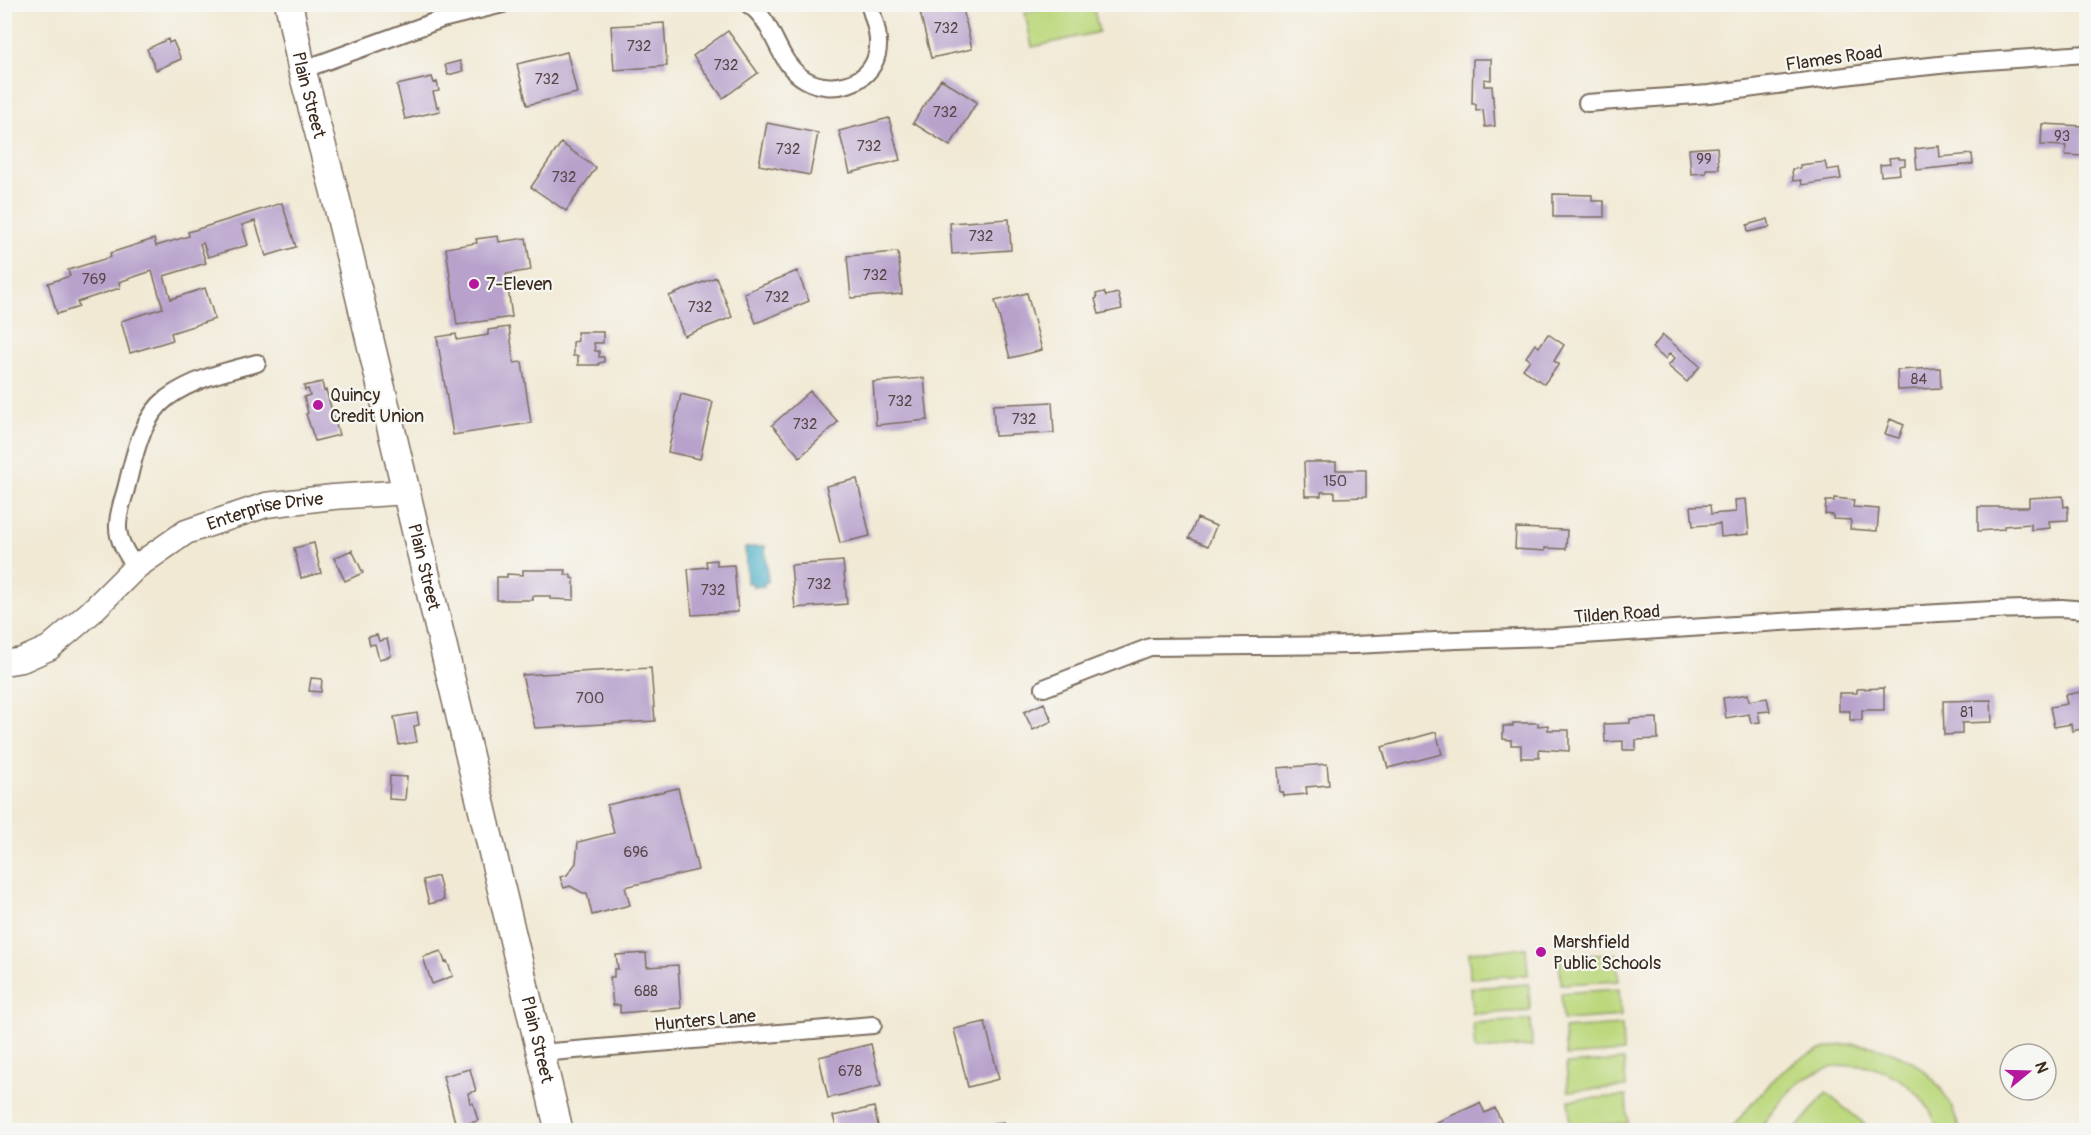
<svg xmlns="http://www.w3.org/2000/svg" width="2091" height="1135" font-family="Pangolin,sans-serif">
	<rect width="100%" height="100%" fill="#f6f6f2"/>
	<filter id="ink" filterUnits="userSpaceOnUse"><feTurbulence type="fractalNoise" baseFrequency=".0167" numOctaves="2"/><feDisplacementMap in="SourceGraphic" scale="12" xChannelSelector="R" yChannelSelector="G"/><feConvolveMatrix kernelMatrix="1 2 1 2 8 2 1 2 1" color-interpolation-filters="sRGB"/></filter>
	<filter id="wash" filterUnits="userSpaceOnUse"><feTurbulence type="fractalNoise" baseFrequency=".008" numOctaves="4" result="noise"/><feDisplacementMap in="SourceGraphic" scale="24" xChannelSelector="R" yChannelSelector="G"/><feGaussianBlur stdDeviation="1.35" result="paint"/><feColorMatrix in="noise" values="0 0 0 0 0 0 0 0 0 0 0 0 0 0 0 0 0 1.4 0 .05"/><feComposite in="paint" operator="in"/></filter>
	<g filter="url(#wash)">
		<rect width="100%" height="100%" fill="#f1e9d4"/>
		<path fill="#bcd87d" stroke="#7c814e" stroke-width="1.5" d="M1066 5H1093L1099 32 1032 47 1025 13Z
			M1526 948 1528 975 1470 978 1469 952Z
			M1617 954 1619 981 1561 984 1559 957Z
			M1529 984 1530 1011 1473 1014 1471 988Z
			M1619 989 1621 1016 1563 1020 1561 993Z
			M1531 1020 1532 1046 1475 1050 1473 1023Z
			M1622 1025 1623 1052 1566 1056 1564 1029Z
			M1853 1044C1908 1048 1945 1077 1960 1130H1938C1922 1076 1859 1048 1808 1077 1787 1089 1773 1112 1758 1130H1730C1767 1086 1791 1048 1853 1044Z
			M1624 1060 1626 1087 1568 1091 1566 1064Z
			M1826 1093 1872 1130H1795Z
			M1626 1096 1628 1123 1570 1126 1569 1100Z"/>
		<path fill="#47adc6" stroke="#416c72" stroke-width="1.5" d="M765 546 768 582H764V586L753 587 752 583H747L745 548Z"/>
		<g id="blocks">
			<path fill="#b8a2cc" d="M933 4H962L972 49 931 58 919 8Z
				M664 23 667 66 614 70 611 26Z
				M728 31 758 73 723 98 693 56Z
				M168 39 169 43 173 41 181 59 156 70 147 49Z
				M567 52 577 93 527 105 517 64Z
				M1473 59H1491V80L1484 79V86H1492L1495 126 1485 127 1483 110 1476 111V104H1472Z
				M460 61 463 71 448 75 445 65Z
				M432 77 434 83 437 82 439 91 433 92 437 107 439 106 440 111 405 119 397 85Z
				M941 79 977 102 950 146 913 123Z
				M889 118 900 160 850 173 839 131Z
				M767 123 818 133 810 175 759 165Z
				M2042 124 2084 126 2082 156 2065 155 2066 146 2041 145Z
				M561 143 596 168 566 211 531 187Z
				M1939 146 1940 157 1972 154 1973 164 1917 170 1915 149Z
				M1717 147 1719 169H1706V173L1691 174 1689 149Z
				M1899 157V159H1905V165L1899 166 1900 174 1881 176 1880 165 1890 164 1889 158Z
				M1825 162 1827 170 1839 168 1841 179 1802 185 1801 180 1793 181 1792 169 1800 168V165Z
				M1553 194 1592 195V201H1604V217H1553Z
				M282 203 296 247 266 256 255 221 242 225 248 245 208 257 203 243 200 244 206 263 164 276 171 299 205 288 215 319 171 333 173 340 130 353 121 321 163 308 152 271 119 282 120 288 77 302 79 307 57 314 48 283 70 276 68 270 111 257 110 253 154 239 156 246 189 236 188 232Z
				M1009 219 1011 250 952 254 950 223Z
				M1768 219 1770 227 1748 232 1747 225Z
				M498 236 499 242 526 238 531 270 506 274 512 317 457 325 446 248 477 243 476 239Z
				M898 252 902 294 851 298 847 256Z
				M797 271 809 301 756 323 744 293Z
				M716 277 732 317 684 336 669 296Z
				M1104 292 1106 296 1118 293 1122 309 1099 314 1095 299 1097 298 1096 294Z
				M1027 293 1042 350 1010 358 995 301Z
				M509 327 514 363 522 362 531 423 453 435 437 337 456 334 457 340 488 335V330Z
				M577 332H603V343H594L595 351H599V357H604V362L599 363V365H578V356H573V342L578 341Z
				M1548 334 1564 345 1554 361 1559 364 1544 384 1523 369 1530 360 1526 357 1535 344 1539 347Z
				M1663 335 1700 366 1687 382 1668 366 1675 358 1670 353 1665 359 1652 348Z
				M1940 368 1941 388 1898 390 1897 370Z
				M924 378 928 420 876 425 873 382Z
				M322 382 324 391 326 390 339 435 315 441 306 414 308 413 304 397 310 395 308 389 305 390 304 386Z
				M810 391 838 422 800 457 772 425Z
				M681 394 713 402 700 459 668 452Z
				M1052 402 1054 433 995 436 993 405Z
				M1890 419 1904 425 1899 438 1885 434Z
				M1304 462H1336V470H1366V497L1335 498V492H1321V496H1305Z
				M857 479 870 536 840 543 826 486Z
				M2063 496 2064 507 2068 506V520L2049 521 2050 528 2031 530V524L2004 526V529L1978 531V507H2029V498Z
				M1834 498 1854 500 1853 507 1879 509 1877 531 1850 529 1851 520 1833 519V515L1825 514 1826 501H1834Z
				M1746 499 1749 534 1721 537 1720 524 1693 526 1691 506 1710 505 1711 514 1736 512 1735 500Z
				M1197 518 1216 526 1208 546 1189 538Z
				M1516 528 1567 530 1566 549 1545 548V551L1515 549Z
				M314 543 321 573 301 578 294 548Z
				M352 550 363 573 345 581 334 558Z
				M717 560V566L734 565 738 612 692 615 688 569 707 567 706 561Z
				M843 561 847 604 795 608 791 565Z
				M523 570H566L565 575H571V578L574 579V600L550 599V596H533V600H497V577H507V574L523 575Z
				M377 635 379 641 387 639 391 656 379 659 375 644 370 645 368 637Z
				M651 668 655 721 535 728 522 675Z
				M311 678 322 679 321 692 309 691Z
				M1884 688V710H1862V720H1850V711H1839V693H1857V689Z
				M2086 691V728L2072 731 2071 724 2054 727 2050 707 2067 704 2065 695Z
				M1748 694 1749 701 1767 698 1770 711 1758 712 1760 722 1751 723 1749 714 1726 718 1723 698Z
				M1991 700 1992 722 1962 723V734L1944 735 1943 701Z
				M1044 703 1052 721 1033 730 1024 712Z
				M417 713 419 725 414 726 417 742 399 745 394 717Z
				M1657 718 1658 739 1636 740V750H1623V741L1605 742 1604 724 1630 723V719Z
				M1513 723H1538V726L1548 725V730H1569V751L1539 749V758H1521V745H1511V740L1503 739V726H1513Z
				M1436 732 1442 754 1388 768 1382 747Z
				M1327 764 1329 785 1306 787 1307 794 1284 796 1283 792H1280L1278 768Z
				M390 776 407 777 405 800 389 799Z
				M678 788 698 870 625 887 630 905 592 915 587 893H583L570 886 564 888 560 877 567 875 576 863 578 842 614 833 607 805Z
				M438 876 444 900 429 904 423 880Z
				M441 951 445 962 447 961 453 976 432 984 423 957Z
				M646 953 647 967 678 965 681 1008 620 1013V1005H613L610 977H614V969H618L616 955Z
				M985 1022 999 1079 968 1087 954 1029Z
				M871 1044 881 1086 828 1098 819 1057Z
				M470 1069 476 1091 468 1093 470 1103H473L478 1121 456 1126 443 1076Z
				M1480 1103 1485 1113 1495 1108 1505 1130H1419Z
				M874 1107 879 1130H837L833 1116Z
				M1003 1122 1005 1130H973Z"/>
		</g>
	</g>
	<g filter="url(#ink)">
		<use href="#blocks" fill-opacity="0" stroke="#7b6d5e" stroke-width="1.5"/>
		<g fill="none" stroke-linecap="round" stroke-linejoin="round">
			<defs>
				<path id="street" d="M748 4C776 22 776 64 806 80 831 94 870 85 877 54 881 38 874 20 869 4
					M302 70 442 19 503 4
					M1587 103 1709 94 1883 71 1958 63 2086 54
					M136 567C127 555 117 540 118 525 118 513 123 500 126 489 134 458 140 419 167 398 193 379 227 371 257 363
					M1044 688 1150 647 1354 645 1456 640 1553 637 1780 622 1992 610 2062 608 2086 610
					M540 1053 873 1025"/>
				<g id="secondary">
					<path id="s1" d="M4 663 22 660 49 648 90 613 136 567 186 532 266 505 333 497 407 492"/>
				</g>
				<g id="primary">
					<path id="s2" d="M289 4 302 70 334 190 559 1130"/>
				</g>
			</defs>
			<use href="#street" stroke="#7b6d5e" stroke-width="20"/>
			<use href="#secondary" stroke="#7b6d5e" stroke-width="27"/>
			<use href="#primary" stroke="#7b6d5e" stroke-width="30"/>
			<use href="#street" stroke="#fff" stroke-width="16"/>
			<use href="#secondary" stroke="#fff" stroke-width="24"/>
			<use href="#primary" stroke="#fff" stroke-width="27"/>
		</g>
	</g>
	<g fill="#b5179e" stroke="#f6f6f2" stroke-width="2">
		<circle cx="474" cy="284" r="6"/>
		<circle cx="318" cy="405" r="6"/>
		<circle cx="1541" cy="952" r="6"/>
	</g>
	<g text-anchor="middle" stroke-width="4.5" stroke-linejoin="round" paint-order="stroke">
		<g font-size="15" fill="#5a484a">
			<text x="946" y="33">732</text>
			<text x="639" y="51">732</text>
			<text x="726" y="70">732</text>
			<text x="547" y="84">732</text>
			<text x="945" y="117">732</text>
			<text x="2062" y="141">93</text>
			<text x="869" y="151">732</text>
			<text x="788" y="154">732</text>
			<text x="1704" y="164">99</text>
			<text x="564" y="182">732</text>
			<text x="981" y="241">732</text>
			<text x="875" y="280">732</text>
			<text x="94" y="284">769</text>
			<text x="777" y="302">732</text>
			<text x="700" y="312">732</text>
			<text x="1919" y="384">84</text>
			<text x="900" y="406">732</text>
			<text x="1024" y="424">732</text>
			<text x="805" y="429">732</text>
			<text x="1335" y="486">150</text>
			<text x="819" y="589">732</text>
			<text x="713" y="595">732</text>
			<text x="590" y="703">700</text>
			<text x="1967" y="717">81</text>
			<text x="636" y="857">696</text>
			<text x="646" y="996">688</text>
			<text x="850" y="1076">678</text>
		</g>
		<g font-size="18" fill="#3b2a1e" stroke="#f6f6f2">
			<text transform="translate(1834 58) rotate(-8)" y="6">Flames Road</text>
			<text dy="6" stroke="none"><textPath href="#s2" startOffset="93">Plain Street</textPath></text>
			<text dy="6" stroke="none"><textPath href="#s1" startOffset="310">Enterprise Drive</textPath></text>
			<text dy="6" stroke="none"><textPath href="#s2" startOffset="579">Plain Street</textPath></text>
			<text transform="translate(1617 614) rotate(-4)" y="6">Tilden Road</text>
			<text transform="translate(705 1020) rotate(-5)" y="6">Hunters Lane</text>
			<text dy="6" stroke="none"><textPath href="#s2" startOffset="1065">Plain Street</textPath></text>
		</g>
		<g font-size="18" fill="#3b2a1e" stroke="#f6f6f2" text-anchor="start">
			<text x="486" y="290">7-Eleven</text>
			<text x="330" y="401">Quincy<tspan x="330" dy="21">Credit Union</tspan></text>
			<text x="1553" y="948">Marshfield<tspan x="1553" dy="21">Public Schools</tspan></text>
		</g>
	</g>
	<rect width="2091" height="1135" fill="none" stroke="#f6f6f2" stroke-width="24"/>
	<g transform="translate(2028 1072) rotate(71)"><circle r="28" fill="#f6f6f2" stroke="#aba49d" stroke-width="1.5"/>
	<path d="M0-4.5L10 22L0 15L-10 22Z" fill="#b5179e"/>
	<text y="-9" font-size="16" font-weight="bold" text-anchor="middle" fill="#3b2a1e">N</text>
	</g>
</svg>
